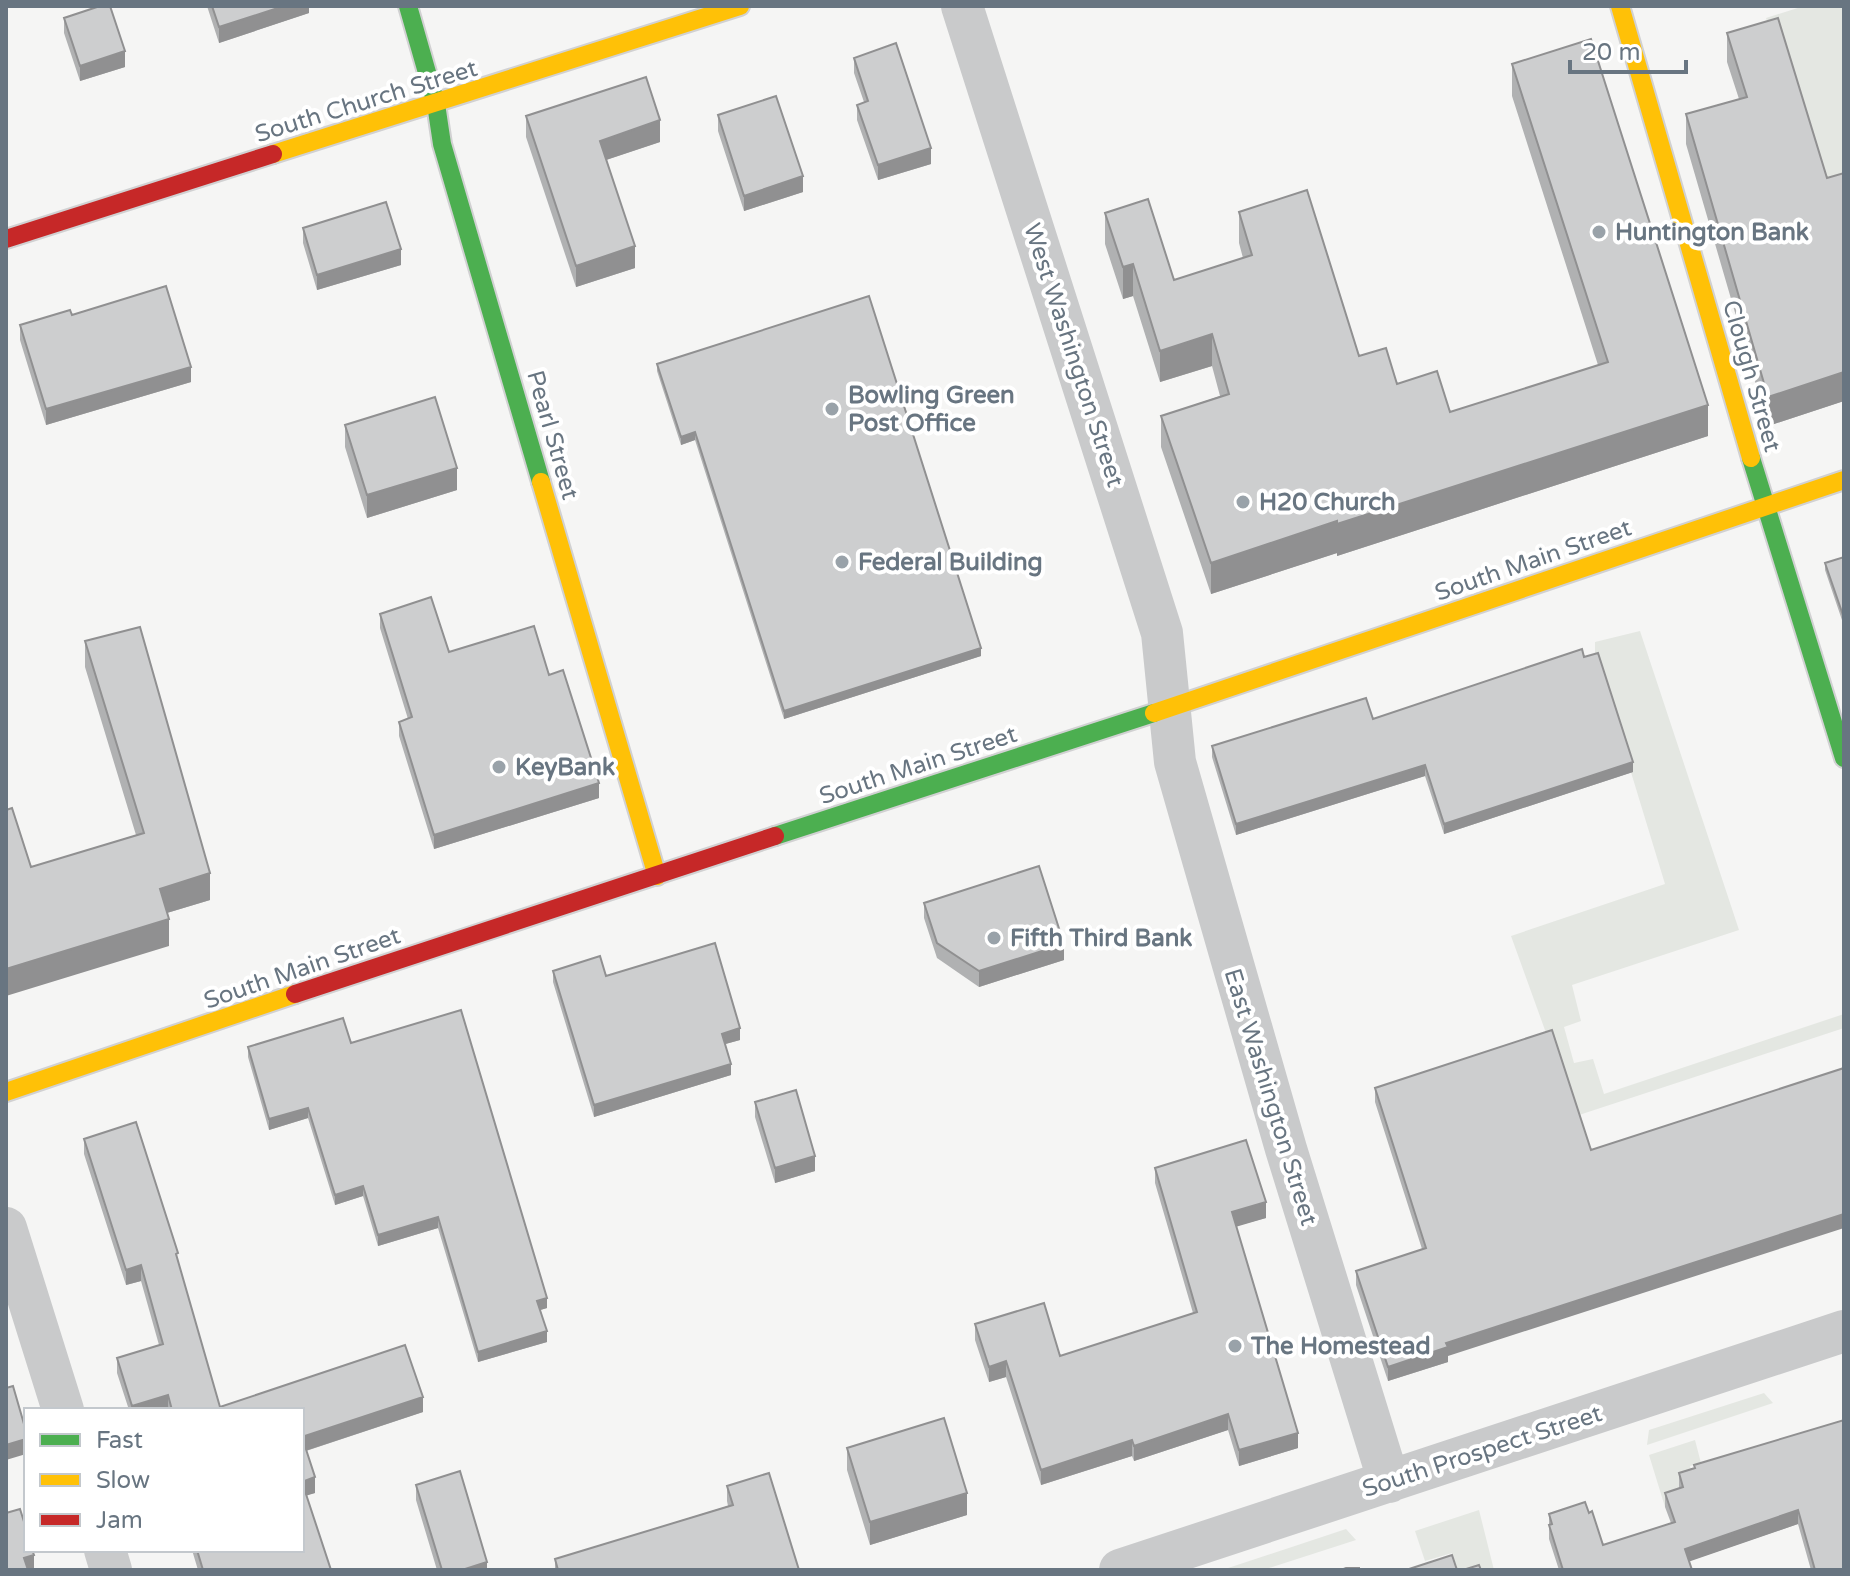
<svg xmlns="http://www.w3.org/2000/svg" width="1850" height="1576" font-family="'Varela Round',sans-serif">
	<rect width="100%" height="100%" fill="#f5f5f4"/>
	<path fill="#e4e7e2" d="M1804 6H1844V236L1766 18Z
		M1640 631 1739 930 1572 985 1581 1021 1564 1027 1574 1063 1593 1059 1604 1094 1844 1014V1028L1576 1116 1511 936 1665 884 1595 654V642Z
		M1764 1393 1773 1403 1647 1445 1649 1430Z
		M1695 1440 1701 1463 1690 1466 1695 1482 1683 1501 1665 1507 1649 1455Z
		M1479 1510 1494 1570H1458L1452 1553 1425 1561 1415 1531Z
		M1346 1529 1356 1540 1263 1570H1222Z"/>
	<g fill="none" stroke-linecap="round" stroke-linejoin="round">
		<defs>
			<path id="fast" d="M408 6 436 104 442 144 541 482
				M1751 458 1844 758
				M775 836 1154 713"/>
			<path id="slow" d="M1620 6 1751 458
				M273 154 740 6
				M541 482 657 876
				M1154 713 1844 480
				M6 1092 295 994"/>
			<path id="jam" d="M6 239 273 154
				M295 994 775 836"/>
		</defs>
		<use href="#fast" stroke="#d1d1d2" stroke-width="22"/>
		<use href="#slow" stroke="#d1d1d2" stroke-width="22"/>
		<use href="#jam" stroke="#d1d1d2" stroke-width="22"/>
		<path stroke="#c9cacb" stroke-width="42" d="M962 6 1162 633 1175 762 1286 1149 1389 1482
			M6 1228 63 1410
			M105 1550 111 1570
			M1120 1570 1844 1331"/>
		<use href="#fast" stroke="#4caf50" stroke-width="18"/>
		<use href="#slow" stroke="#ffc107" stroke-width="18"/>
		<use href="#jam" stroke="#c62828" stroke-width="18"/>
	</g>
	<path fill="#b0b1b2" d="M207 6H309V13L219 43Z
		M64 18 125 67 80 81 64 33Z
		M1727 33 1827 178 1844 173V401L1768 426 1686 144V114L1739 99 1727 62Z
		M854 58 931 164 878 180 857 120V105L864 102 854 73Z
		M1512 64 1708 436 1337 556V553L1211 594 1161 447V416L1220 396 1212 366 1160 382 1133 296 1123 299 1105 244V213L1174 280 1243 258 1239 243V212L1359 356 1397 384 1450 412 1598 365 1512 96Z
		M718 115 803 192 744 211 718 131Z
		M526 116 660 142 606 160 635 268 576 287 526 137Z
		M303 228 401 265 317 290 303 243Z
		M72 315 191 382 46 425 20 340V325Z
		M657 364 981 656 784 719 695 440 681 445 657 371Z
		M345 425 457 490 367 518 345 447Z
		M1844 557V626L1825 570V563Z
		M380 614 449 652 549 675 599 798 434 849 399 736V722L408 719 380 628Z
		M85 641 210 900 167 913 169 946 31 867 136 835 85 667Z
		M1373 719 1633 772 1444 834 1425 776 1236 835 1212 757V746Z
		M924 903 1064 960 979 987 937 958 924 918Z
		M553 971 606 976 740 1040 725 1044 731 1075 594 1117 553 982Z
		M1552 1030 1448 1356V1362L1388 1381 1356 1285V1271L1422 1249 1375 1102V1088Z
		M351 1043 547 1308 540 1310 547 1342 478 1362 438 1228 378 1246 363 1196 335 1205 308 1118 269 1130 248 1057V1047Z
		M755 1102 815 1171 775 1183 755 1117Z
		M84 1139 178 1264 220 1407 423 1412 306 1451 315 1493 306 1495 331 1570H198L192 1550H302V1410H129L117 1373V1358L159 1345 141 1281 126 1285 84 1154Z
		M1155 1168 1266 1218 1236 1226 1298 1448 1239 1466 1228 1430 1134 1461 1132 1456 1041 1485 1006 1377 989 1382 975 1340V1324L1060 1356 1193 1313 1155 1183Z
		M1844 1420V1570H1811L1798 1524 1689 1561 1692 1570H1559L1549 1539V1514L1589 1513 1603 1545 1671 1523 1665 1507V1493L1679 1489V1473L1694 1469V1465Z
		M847 1448 967 1515 870 1545 847 1470Z
		M416 1485 487 1570H437L416 1500Z
		M727 1486 799 1570H555V1559L728 1506 727 1501Z"/>
	<path fill="#909091" d="M284 6H309V13L219 43V27Z
		M125 51V67L80 81V66Z
		M660 120V142L600 162V141Z
		M931 148V164L878 180V165Z
		M803 176V192L744 211V196Z
		M635 246V268L576 287V266Z
		M401 249V265L317 290V275Z
		M1133 264V296L1123 299V267Z
		M1212 334V366L1160 382V351Z
		M191 367V382L46 425V409Z
		M1844 372V401L1768 426V397Z
		M1708 405V436L1337 556V524Z
		M695 432V440L681 445V437Z
		M457 468V490L367 518V495Z
		M1337 521V553L1211 594V563Z
		M981 648V656L784 719V711Z
		M1633 762V772L1444 834V824Z
		M1425 765V776L1236 835V824Z
		M599 783V798L434 849V835Z
		M210 873V900L160 915V889Z
		M169 919V946L6 996V969Z
		M1064 944V960L979 987V971Z
		M740 1028V1040L722 1045V1034Z
		M731 1064V1075L594 1117V1105Z
		M308 1108V1118L269 1130V1119Z
		M815 1156V1171L775 1183V1168Z
		M363 1186V1196L335 1205V1195Z
		M1266 1202V1218L1232 1228V1212Z
		M1844 1214V1228L1448 1356V1362L1388 1381V1367L1446 1343Z
		M438 1217V1228L378 1246V1235Z
		M141 1265V1281L126 1285V1270Z
		M547 1298V1308L537 1311V1301Z
		M547 1331V1342L478 1362V1352Z
		M1006 1361V1377L989 1382V1367Z
		M168 1395V1410H132V1406Z
		M423 1397V1412L302 1452V1437Z
		M1228 1414V1430L1134 1461V1446Z
		M1298 1433V1448L1239 1466V1450Z
		M26 1439V1454L6 1460V1445Z
		M1132 1440V1456L1041 1485V1470Z
		M315 1477V1493L302 1497V1482Z
		M967 1493V1515L870 1545V1522Z
		M1798 1510V1524L1685 1563V1549Z
		M34 1555V1570H24V1558Z
		M487 1562V1570H462Z"/>
	<path fill="#cdcecf" stroke="#909091" stroke-width="2" d="M100 6H110L125 51 80 66 64 18Z
		M212 6H284L219 27Z
		M1778 18 1827 178 1844 173V372L1768 397 1686 114 1747 97 1727 33Z
		M1591 39 1708 405 1337 524V521L1211 563 1161 416 1229 394 1212 334 1160 351 1133 264 1123 267 1105 213 1148 199 1174 280 1252 255 1239 212 1307 190 1359 356 1386 348 1397 384 1437 371 1450 412 1608 362 1512 64Z
		M896 43 931 148 878 165 857 105 868 101 854 58Z
		M646 77 660 120 600 141 635 246 576 266 526 116Z
		M776 96 803 176 744 196 718 115Z
		M386 202 401 249 317 275 303 228Z
		M166 286 191 367 46 409 20 325 70 310 72 315Z
		M869 296 981 648 784 711 695 432 681 437 657 364Z
		M435 397 457 468 367 495 345 425Z
		M1844 557V618L1825 563Z
		M431 597 449 652 534 626 549 675 563 670 599 783 434 835 399 722 412 717 380 614Z
		M140 627 210 873 160 889 169 919 6 969V810L12 808 31 867 144 833 85 641Z
		M1582 649 1584 657 1598 653 1633 762 1444 824 1425 765 1236 824 1212 746 1366 698 1373 719Z
		M1039 866 1064 944 979 971 937 943 924 903Z
		M715 943 740 1028 722 1034 731 1064 594 1105 553 971 600 956 606 976Z
		M461 1010 547 1298 537 1301 547 1331 478 1352 438 1217 378 1235 363 1186 335 1195 308 1108 269 1119 248 1047 343 1018 351 1043Z
		M1552 1030 1591 1150 1844 1068V1214L1446 1343 1448 1347 1388 1367 1356 1271 1426 1248 1375 1088Z
		M796 1090 815 1156 775 1168 755 1102Z
		M136 1122 178 1253 176 1254 220 1407 405 1345 423 1397 302 1437 315 1477 302 1482V1410H172L168 1395 132 1406 117 1358 163 1344 141 1265 126 1270 84 1139Z
		M1246 1140 1266 1202 1232 1212 1298 1433 1239 1450 1228 1414 1134 1446 1132 1440 1041 1470 1006 1361 989 1367 975 1324 1044 1303 1060 1356 1197 1312 1155 1168Z
		M13 1386 26 1431V1439L6 1445V1388Z
		M944 1418 967 1493 870 1522 847 1448Z
		M1844 1420V1570H1815L1798 1510 1685 1549 1692 1570H1563L1549 1525 1552 1524 1549 1514 1585 1502 1589 1513 1592 1511 1603 1545 1675 1522 1665 1493 1683 1487 1679 1473 1695 1468 1694 1465Z
		M460 1471 487 1562 462 1570H442L416 1485Z
		M769 1473 799 1570H558L555 1559 733 1505 727 1486Z
		M302 1482 331 1570H203L197 1550H302Z
		M20 1509 26 1528V1550H32L34 1555 24 1558 28 1570H6V1513Z
		M1452 1555 1457 1570H1406Z
		M1479 1565 1481 1570H1463Z
		M1346 1568H1359V1570H1341Z"/>
	<g fill="#99a2a9" stroke="#fff" stroke-width="3">
		<circle cx="1599" cy="232" r="8"/>
		<circle cx="832" cy="409" r="8"/>
		<circle cx="1243" cy="502" r="8"/>
		<circle cx="842" cy="562" r="8"/>
		<circle cx="499" cy="767" r="8"/>
		<circle cx="994" cy="938" r="8"/>
		<circle cx="1235" cy="1346" r="8"/>
	</g>
	<g text-anchor="middle" stroke-width="8" stroke-linejoin="round" paint-order="stroke">
		<g font-size="24" fill="#687581" stroke="#fff">
			<text transform="translate(366 101) rotate(-17)" y="8">South Church Street</text>
			<text transform="translate(1074 355) rotate(72)" y="8">West Washington Street</text>
			<text transform="translate(1752 376) rotate(74)" y="8">Clough Street</text>
			<text transform="translate(553 435) rotate(74)" y="8">Pearl Street</text>
			<text transform="translate(1533 560) rotate(-19)" y="8">South Main Street</text>
			<text transform="translate(918 765) rotate(-18)" y="8">South Main Street</text>
			<text transform="translate(302 968) rotate(-19)" y="8">South Main Street</text>
			<text transform="translate(1271 1097) rotate(73)" y="8">East Washington Street</text>
			<text transform="translate(1482 1451) rotate(-18)" y="8">South Prospect Street</text>
		</g>
		<g font-size="24" font-weight="bold" fill="#687581" stroke="#fff" text-anchor="start">
			<text x="1615" y="240">Huntington Bank</text>
			<text x="848" y="403">Bowling Green<tspan x="848" dy="28">Post Office</tspan></text>
			<text x="1259" y="510">H20 Church</text>
			<text x="858" y="570">Federal Building</text>
			<text x="515" y="775">KeyBank</text>
			<text x="1010" y="946">Fifth Third Bank</text>
			<text x="1251" y="1354">The Homestead</text>
		</g>
	</g>
	<rect width="1850" height="1576" fill="none" stroke="#687581" stroke-width="16"/>
	<rect x="24" y="1408" width="280" height="144" fill="#ffffff" stroke="#c3c8cd" stroke-width="2"/>
	<rect x="40" y="1434" width="40" height="12" fill="#4caf50" stroke="#c3c8cd" stroke-width="2"/>
	<text x="96" y="1448" font-size="24" fill="#687581">Fast</text>
	<rect x="40" y="1474" width="40" height="12" fill="#ffc107" stroke="#c3c8cd" stroke-width="2"/>
	<text x="96" y="1488" font-size="24" fill="#687581">Slow</text>
	<rect x="40" y="1514" width="40" height="12" fill="#c62828" stroke="#c3c8cd" stroke-width="2"/>
	<text x="96" y="1528" font-size="24" fill="#687581">Jam</text>
	<path d="M1570 60v12h116v-12" fill="none" stroke="#687581" stroke-width="4"/>
	<text x="1582" y="60" font-size="24" fill="#687581" stroke="#ffffff" stroke-width="6" paint-order="stroke">20 m</text>
</svg>
